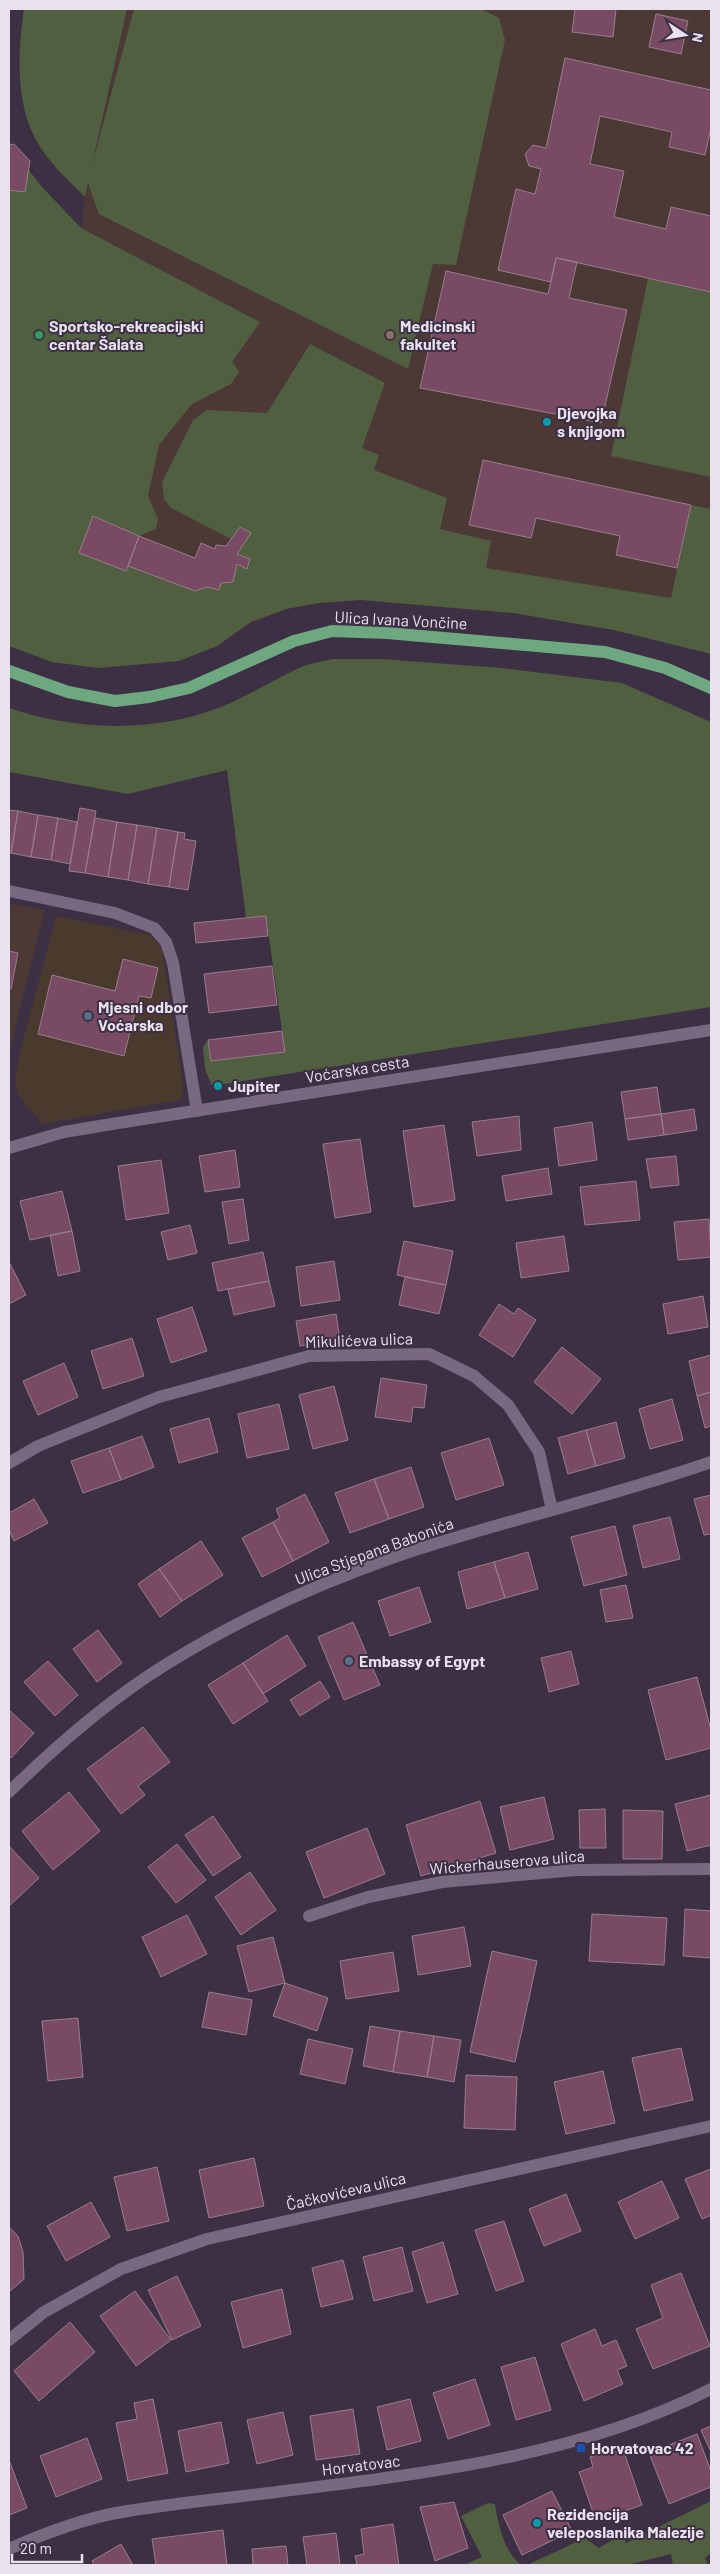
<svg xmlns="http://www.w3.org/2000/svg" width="720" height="2574" font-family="Barlow,sans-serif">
	<rect width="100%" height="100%" fill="#3d3044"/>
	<path fill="#493a2d" d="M56 916 150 935 158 943 162 950 184 1090 180 1100 42 1124 18 1095 15 1079 21 1049Z"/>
	<path fill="#4c3835" d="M127 9H711V654L614 630 513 613 361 600 319 603 286 609 251 622 217 646 179 661 98 668 48 660 54 472 85 197Z
		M9 904 45 910 9 1053Z"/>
	<path fill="#4f5f40" d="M24 9H127L92 165 134 9H481L499 18 505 40 456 265 433 264 408 369 99 214 88 183 85 197C67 179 47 161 35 138 15 100 18 49 24 9Z
		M9 145 42 187 81 228 260 322 232 362 239 372 231 384 192 404 159 445 148 496 158 519 156 529 139 536 93 516 79 553 126 571 128 566 195 591 207 587 218 590 221 583 233 582 237 564 248 568 250 559 237 554 251 533 240 527 231 539 171 508 164 499 162 482 193 420 207 410 267 413 310 344 385 383 362 448 379 455 374 470 447 498 440 529 491 541 486 568 671 598 691 505 711 509V654L614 630 513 613 361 600 319 603 286 609 251 622 217 646 179 661 98 668 52 662 9 646Z
		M648 278 711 292V477L611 456Z
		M333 659H381L502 668 622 683 711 722V1007L212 1086 205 1069 203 1047 208 1040 212 1061 285 1052 266 916 246 918 227 770 128 794 9 772V708C76 731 154 733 221 707 248 696 273 680 299 668 309 663 322 662 333 659Z
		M711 2501V2553L705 2558 708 2565H673L671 2554 627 2565H527L585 2538 599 2548 622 2534 626 2543Z
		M488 2503 495 2504C498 2524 504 2552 521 2565H464L482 2557 461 2516Z"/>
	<path fill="#794a64" stroke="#987e8b" d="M575 9H616L613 37 572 32Z
		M656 14 688 21 681 54 649 47Z
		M565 58 711 90V128L705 155 669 147 672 132 600 116 590 164 624 171 614 217 666 229 671 207 711 216V292L556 258 551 282 498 270 516 189 535 194 541 169 529 166 525 154 533 145 546 148Z
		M14 144 30 161 25 192 9 190V145Z
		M556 258 577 262 569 298 627 310 601 423 420 388 446 271 548 294Z
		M483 460 691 505 677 568 616 555 620 536 536 518 531 538 469 525Z
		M93 516 139 536 126 571 79 553Z
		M240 527 251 533 237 554 250 559 247 569 237 564 233 582 221 583 219 590 207 587 195 591 128 566 139 536 195 558 201 543 215 549 216 545 226 546Z
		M80 808 96 811 85 873 69 871Z
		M9 810 18 811 11 853H9Z
		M18 811 38 815 31 857 11 853Z
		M38 815 58 818 51 860 31 857Z
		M58 818 77 822 70 864 51 860Z
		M95 818 117 822 108 877 85 873Z
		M117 822 137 825 128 880 108 877Z
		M137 825 157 828 148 884 128 880Z
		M157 828 178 832 169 887 148 884Z
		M178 832 185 833 184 839 196 841 188 890 169 887Z
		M266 916 268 936 196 943 194 923Z
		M9 951 18 953 11 989H9Z
		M123 959 158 968 151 998 139 996 124 1056 38 1034 52 975 115 991Z
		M272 966 277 1005 209 1013 204 974Z
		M282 1031 285 1052 211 1061 208 1040Z
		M657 1087 661 1114 625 1119 621 1092Z
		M694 1109 697 1130 664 1135 661 1114Z
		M661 1114 664 1135 628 1140 625 1119Z
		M519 1116 521 1150 477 1156 472 1122Z
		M592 1122 597 1160 559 1166 554 1128Z
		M444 1125 455 1200 414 1207 403 1131Z
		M360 1139 371 1212 335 1218 323 1144Z
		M235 1150 240 1187 205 1192 199 1156Z
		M676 1156 679 1185 651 1188 646 1159Z
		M161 1160 169 1213 126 1220 118 1166Z
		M548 1168 552 1194 506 1201 502 1176Z
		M636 1181 640 1220 585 1225 580 1187Z
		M62 1191 72 1231 30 1240 20 1201Z
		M243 1199 249 1240 229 1244 222 1202Z
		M709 1219 711 1257 678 1260 674 1222Z
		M190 1225 197 1253 168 1260 161 1232Z
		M72 1231 80 1271 58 1276 50 1235Z
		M564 1236 569 1271 521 1278 516 1243Z
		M404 1241 453 1251 446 1285 397 1275Z
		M263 1252 269 1281 218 1291 212 1263Z
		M334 1261 340 1300 301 1306 296 1267Z
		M9 1262 26 1295 9 1304Z
		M405 1277 446 1285 439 1314 399 1305Z
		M269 1281 275 1306 234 1315 228 1289Z
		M703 1296 708 1327 668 1334 663 1304Z
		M499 1304 514 1314 518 1308 536 1320 513 1357 479 1335Z
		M192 1307 207 1351 171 1363 157 1319Z
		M336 1314 340 1339 300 1346 296 1321Z
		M132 1338 144 1376 103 1389 91 1351Z
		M562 1347 601 1379 572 1414 534 1382Z
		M711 1355V1392L697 1396 689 1361Z
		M64 1363 78 1397 38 1415 23 1381Z
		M381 1378 427 1385 424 1408 413 1407 411 1422 375 1417Z
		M334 1386 348 1440 313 1449 299 1395Z
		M711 1392V1426L705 1428 697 1396Z
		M672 1399 683 1440 650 1449 639 1409Z
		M279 1404 289 1449 247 1458 238 1414Z
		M209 1418 218 1452 179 1463 170 1429Z
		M616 1422 625 1458 596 1466 586 1430Z
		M586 1430 596 1466 568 1474 558 1438Z
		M142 1436 154 1467 121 1480 109 1448Z
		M489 1438 504 1485 456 1500 441 1453Z
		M109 1448 121 1480 83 1493 71 1461Z
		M411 1467 424 1507 389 1519 374 1479Z
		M374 1479 389 1519 350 1533 335 1493Z
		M305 1494 329 1542 293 1561 273 1522 280 1518 276 1509Z
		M711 1495V1534L704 1535 694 1499Z
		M34 1499 48 1523 14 1541 9 1530V1513Z
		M670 1517 680 1559 643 1568 633 1526Z
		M273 1522 293 1561 262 1577 242 1538Z
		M615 1526 627 1575 584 1586 571 1537Z
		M201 1541 223 1575 182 1601 159 1569Z
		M528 1552 538 1589 505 1598 494 1562Z
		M494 1562 505 1598 467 1609 458 1572Z
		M159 1569 182 1601 160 1617 138 1584Z
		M626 1585 633 1618 606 1622 600 1590Z
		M419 1587 431 1622 390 1636 378 1601Z
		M353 1622 380 1685 344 1700 318 1637Z
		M98 1630 122 1663 97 1682 73 1649Z
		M287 1635 306 1666 263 1694 243 1663Z
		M571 1651 579 1684 549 1692 541 1658Z
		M48 1661 78 1695 55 1716 24 1682Z
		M243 1663 268 1701 233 1724 208 1685Z
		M697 1677 711 1730V1748L666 1760 648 1690Z
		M320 1681 330 1697 300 1716 290 1700Z
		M9 1710 34 1733 11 1758 9 1756Z
		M143 1727 170 1762 138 1786 145 1795 121 1814 87 1769Z
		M69 1792 100 1831 53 1870 22 1831Z
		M711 1795V1845L687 1851 675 1804Z
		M544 1797 554 1839 510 1850 500 1807Z
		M480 1801 496 1853 421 1876 406 1825Z
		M605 1809 606 1848H580L579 1810Z
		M623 1810 663 1811 662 1859H623Z
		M213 1816 241 1857 213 1876 185 1835Z
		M367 1828 385 1874 324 1898 306 1852Z
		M177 1844 206 1880 176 1903 148 1867Z
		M9 1846 39 1878 9 1906Z
		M250 1872 276 1910 241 1935 215 1897Z
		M685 1909 711 1911V1958L683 1956Z
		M592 1914 667 1918 664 1965 589 1961Z
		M187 1915 207 1954 161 1977 142 1937Z
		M464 1927 471 1966 418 1975 412 1936Z
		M273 1937 285 1983 249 1992 237 1946Z
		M492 1951 537 1961 515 2062 470 2052Z
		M393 1952 399 1991 346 1999 340 1961Z
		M285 1983 328 1998 317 2031 273 2016Z
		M209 1992 252 2000 246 2035 202 2027Z
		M78 2018 83 2077 48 2081 42 2021Z
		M370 2026 400 2031 393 2072 363 2066Z
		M400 2031 434 2036 427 2077 393 2072Z
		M434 2036 461 2040 454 2082 427 2077Z
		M308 2039 353 2049 345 2084 300 2074Z
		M681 2048 693 2100 644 2111 632 2058Z
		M603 2071 615 2123 566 2134 554 2082Z
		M466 2075 517 2077 515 2130 464 2128Z
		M254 2158 264 2206 209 2218 199 2170Z
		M157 2167 169 2221 127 2231 114 2177Z
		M711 2169V2215L702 2219 685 2179Z
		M662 2181 679 2218 635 2239 618 2202Z
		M566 2194 581 2231 544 2246 529 2209Z
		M91 2202 110 2237 66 2261 47 2226Z
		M504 2221 524 2281 496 2291 475 2230Z
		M9 2227 18 2236 23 2252 24 2279 9 2292Z
		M443 2242 458 2294 427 2303 412 2252Z
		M402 2247 413 2291 374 2301 363 2257Z
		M343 2260 353 2299 321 2307 312 2268Z
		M681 2273 710 2346 653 2369 636 2329 663 2318 651 2285Z
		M177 2276 201 2326 172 2340 148 2290Z
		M282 2289 291 2334 243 2348 231 2302Z
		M135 2291 171 2340 136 2366 100 2316Z
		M70 2322 95 2352 39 2401 14 2371Z
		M595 2329 602 2346 616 2340 627 2366 617 2370 623 2384 584 2401 561 2344Z
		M535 2357 551 2410 516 2420 501 2367Z
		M475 2379 490 2425 448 2439 433 2393Z
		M153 2399 168 2473 128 2481 116 2423 137 2419 134 2403Z
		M410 2399 421 2441 387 2450 377 2407Z
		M353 2409 360 2454 316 2460 310 2416Z
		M283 2412 293 2455 257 2464 247 2420Z
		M221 2422 229 2463 186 2472 178 2431Z
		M711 2426V2452L701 2430Z
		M697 2434 711 2471V2487L669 2504 649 2453Z
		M87 2438 102 2479 56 2497 40 2456Z
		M622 2446 642 2505 596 2521 579 2472 593 2467 590 2457Z
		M9 2460 27 2508 9 2515Z
		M552 2491 572 2531 522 2555 503 2515Z
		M454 2502 468 2548 435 2561 420 2507Z
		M393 2524 399 2565H357L355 2556 364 2554 361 2529Z
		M223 2530 227 2565H156L152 2539Z
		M336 2533 340 2565H307L303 2537Z
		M121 2544 133 2565H94L92 2561Z
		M286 2546 288 2565H253L252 2549Z"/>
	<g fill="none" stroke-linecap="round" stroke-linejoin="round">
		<path stroke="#786980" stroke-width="12" d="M9 891 115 913 154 928 166 942 173 963 197 1111
			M9 1148 64 1132 118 1123 711 1030
			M9 1463 38 1446 159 1397 309 1356 429 1354 474 1376 508 1405 539 1452 552 1510
			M9 1792C56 1746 109 1700 165 1665 237 1620 317 1584 397 1556 501 1521 608 1498 711 1462
			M309 1916 368 1897 442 1882 576 1870 711 1869
			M9 2340 44 2312 121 2269 207 2239 711 2126
			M9 2549C43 2534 79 2520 116 2513 166 2504 218 2499 269 2493 419 2474 575 2458 711 2389"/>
		<path stroke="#6da880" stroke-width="12" d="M9 671 68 692 115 701 149 697 189 688 294 641 332 631 387 633 605 652 665 668 711 688"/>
	</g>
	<circle fill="#2e9e5b" stroke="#3d3044" stroke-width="2" cx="39" cy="335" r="5"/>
	<circle fill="#8d6e63" stroke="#3d3044" stroke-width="2" cx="390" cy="335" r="5"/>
	<g fill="#0f9aa8" stroke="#3d3044" stroke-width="2">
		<circle cx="547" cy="422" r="5"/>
		<circle cx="218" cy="1086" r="5"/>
		<circle cx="537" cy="2523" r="5"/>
	</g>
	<g fill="#5c6f8a" stroke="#3d3044" stroke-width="2">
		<circle cx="88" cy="1016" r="5"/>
		<circle cx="349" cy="1661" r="5"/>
	</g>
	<rect fill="#1a4fb4" stroke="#3d3044" stroke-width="2" x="576" y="2443" width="10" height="10" rx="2.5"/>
	<g text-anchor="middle" stroke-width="4" stroke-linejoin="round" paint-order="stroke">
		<g font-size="16" font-weight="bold" fill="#e9e1ed" stroke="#3d3044" text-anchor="start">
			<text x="49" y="332">Sportsko-rekreacijski<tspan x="49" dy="18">centar Šalata</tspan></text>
			<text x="400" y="332">Medicinski<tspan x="400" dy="18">fakultet</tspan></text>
			<text x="557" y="419">Djevojka<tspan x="557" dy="18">s knjigom</tspan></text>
			<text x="98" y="1013">Mjesni odbor<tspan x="98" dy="18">Voćarska</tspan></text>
			<text x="228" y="1092">Jupiter</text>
			<text x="359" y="1667">Embassy of Egypt</text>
			<text x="591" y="2454">Horvatovac 42</text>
			<text x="547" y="2520">Rezidencija<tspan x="547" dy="18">veleposlanika Malezije</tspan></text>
		</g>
		<g font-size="16" fill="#e9e1ed" stroke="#3d3044">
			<text transform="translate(401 620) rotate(3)" y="6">Ulica Ivana Vončine</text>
			<text transform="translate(357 1069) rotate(-9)" y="6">Voćarska cesta</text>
			<text transform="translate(359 1340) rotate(-2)" y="6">Mikulićeva ulica</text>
			<text transform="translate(374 1551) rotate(-20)" y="6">Ulica Stjepana Babonića</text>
			<text transform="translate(507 1862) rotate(-5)" y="6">Wickerhauserova ulica</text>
			<text transform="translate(346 2191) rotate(-13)" y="6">Čačkovićeva ulica</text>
			<text transform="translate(361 2465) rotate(-7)" y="6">Horvatovac</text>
		</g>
	</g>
	<rect width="720" height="2574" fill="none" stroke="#e9e1ed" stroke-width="20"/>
	<g transform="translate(685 35) rotate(102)" stroke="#3d3044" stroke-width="4" paint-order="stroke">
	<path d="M0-4L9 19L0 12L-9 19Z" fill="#e9e1ed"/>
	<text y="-8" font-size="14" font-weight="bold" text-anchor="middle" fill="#e9e1ed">N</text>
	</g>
	<path d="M12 2554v8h70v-8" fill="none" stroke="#e9e1ed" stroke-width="2.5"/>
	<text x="20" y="2554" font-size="15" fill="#e9e1ed" stroke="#3d3044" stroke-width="4" paint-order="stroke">20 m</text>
</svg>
